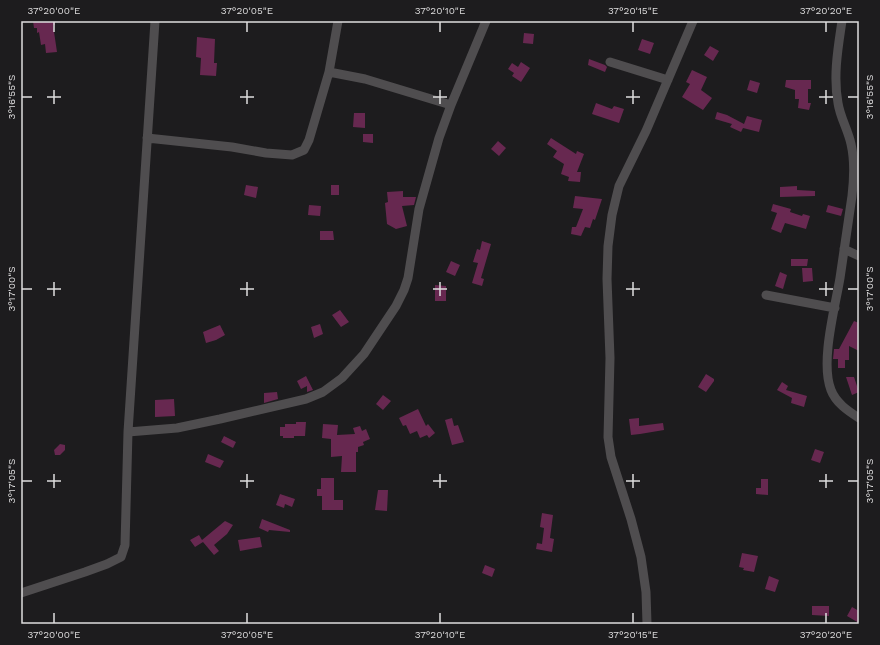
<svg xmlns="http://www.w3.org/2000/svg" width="880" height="645" font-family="'Work Sans',sans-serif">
	<rect width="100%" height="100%" fill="#1d1c1e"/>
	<path fill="#672850" d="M33 21H55V25H53L57 52 46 53 45 44 41 45 39 32 37 33V28H34Z
		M524 33 534 34 533 44 523 43Z
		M197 37 215 39 214 63H217L216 76 200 75 201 58 196 57Z
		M642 39 654 43 650 54 638 50Z
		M710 46 719 51 713 61 704 55Z
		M589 59 605 65 607 67 605 72 588 65Z
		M521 62 530 68 521 82 512 76 514 73 508 69 512 63 518 67Z
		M692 70 707 77 701 90 712 98 703 110 682 97 690 84 686 82Z
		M750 80 760 83 757 93 747 90Z
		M786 80H811V89H808V103H811L809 110 798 108 799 99H795V90L785 87Z
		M596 103 612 109 614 106 624 109 619 123 592 114Z
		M717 112 727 115 744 124 747 116 762 120 759 132 743 128 741 132 730 127 732 124 715 119Z
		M354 113H365V128L353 127Z
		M363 134H373V143L363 142Z
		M551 138 576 154 577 151 584 154 577 172H581L580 182 568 181 569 177 561 174 564 164 553 157 557 151 547 144Z
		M498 141 506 148 499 156 491 149Z
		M246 185 258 187 256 198 244 195Z
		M331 185H339V195H331Z
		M797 186V190L815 191V196L780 197V187Z
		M403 191V197H416L414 205 402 206 407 226 396 229 387 224 385 203 388 202 387 192Z
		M575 196 602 199 595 220 593 219 590 228 585 227 581 236 571 234 572 227H576L583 209 573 208Z
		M773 204 791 209 790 212 802 216 803 214 810 216 806 229 785 223 781 233 771 229 777 213 771 211Z
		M309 205 321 206 320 216 308 215Z
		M828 205 843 209 841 216 826 212Z
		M320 231H333L334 240H320Z
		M482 241 491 244 481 278 484 279 482 286 472 283 478 263 473 262 477 249 480 250Z
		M791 259H808L807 266H791Z
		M451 261 460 265 455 276 446 272Z
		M802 268H812L813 281 803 282Z
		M780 272 787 275 783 289 775 286Z
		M435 285 446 286V301H435Z
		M340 310 349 322 341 327 332 315Z
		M854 321 859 323V351L849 346V360H845V368H838V359H833L834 349H839Z
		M320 324 323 334 314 338 311 327Z
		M220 325 225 335 216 340 206 343 203 332Z
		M706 374 714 379V381L706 392 698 387Z
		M306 376 313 390 307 392V386L301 389 297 381Z
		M846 377H854L859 392 852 395Z
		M782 382 788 386 786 390 807 396 804 407 791 403 792 398 777 390Z
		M277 392 278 399 264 403V393Z
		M383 395 391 401 383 410 376 404Z
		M174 399 175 416 155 417V400Z
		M418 409 426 426 428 424 435 433 429 438 427 435 420 438 417 431 410 434 406 425 403 426 399 418Z
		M452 418 454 426 458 425 464 442 452 445 445 420Z
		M639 418V426L663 423 664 430 640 434 631 435 629 419Z
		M296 422H306L305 436H294V438H283V436H280V427H285V424H296Z
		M323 424 338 425 337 435 355 434 353 428 360 426 362 431 366 429 370 439 363 442 364 445 358 447V452H356V472H341L342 456 331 457V439L322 438Z
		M224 436 236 442 233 448 221 442Z
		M60 444 65 445V450L60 455H55L54 450Z
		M815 449 824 452 820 463 811 460Z
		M208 454 224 461 220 468 205 462Z
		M321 478H334V500H343V510H322V496H317V489H321Z
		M761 479H768V495L756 494V488H761Z
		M378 490H388L387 511 375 510Z
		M280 494 295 499 292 507 285 504 284 508 276 505Z
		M542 513 553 515 550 538 554 539 552 552 536 549 537 543 542 544 544 528 540 527Z
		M262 519 290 530V532L269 530 268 532 259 528Z
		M225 521 233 525 227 534 214 545 219 551 214 555 203 542 195 547 190 540 199 535 202 540Z
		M260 537 262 547 240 551 238 540Z
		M742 553 758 556 754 572 743 570 744 568 739 567Z
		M485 565 495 569 492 577 482 573Z
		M769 576 779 580 775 592 765 589Z
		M812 606H829V616L812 615Z
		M852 607 859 611V623L847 616Z"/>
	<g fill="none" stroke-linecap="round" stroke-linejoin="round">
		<path stroke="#4f4d4f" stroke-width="9" d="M842 21C838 48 833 76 838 103 840 117 848 130 851 144 855 161 854 179 852 196 848 223 844 251 840 278 835 308 820 362 831 390 836 403 848 411 859 418
			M610 62 668 80
			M329 72 365 79 451 105
			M147 138 232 147 266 153 292 155 304 150 309 140 329 72 338 21
			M844 249 859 256
			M766 295 835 308
			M128 432 177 428 220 419 306 399 323 392 342 378 364 354 396 306 404 290 408 278 419 209 439 138 451 105 486 21
			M21 593 85 572 107 564 121 557 125 545 128 432 155 21
			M647 624 646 592 641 557 631 519 611 457 608 437 610 358 607 279 608 246 612 215 619 186 646 131 693 21"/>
	</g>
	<path fill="none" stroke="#deddde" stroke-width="1.5" d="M54 22V32M247 22V32M440 22V32M633 22V32M826 22V32M54 90V104M247 90V104M440 90V104M633 90V104M826 90V104M22 97H32M47 97H61M240 97H254M433 97H447M626 97H640M819 97H833M848 97H858M54 282V296M247 282V296M440 282V296M633 282V296M826 282V296M22 289H32M47 289H61M240 289H254M433 289H447M626 289H640M819 289H833M848 289H858M54 474V488M247 474V488M440 474V488M633 474V488M826 474V488M22 481H32M47 481H61M240 481H254M433 481H447M626 481H640M819 481H833M848 481H858M54 613V623M247 613V623M440 613V623M633 613V623M826 613V623"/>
	<rect width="880" height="645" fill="none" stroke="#1d1c1e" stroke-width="44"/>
	<rect x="22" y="22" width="836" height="601" fill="none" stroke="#deddde" stroke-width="1.5"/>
	<g font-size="10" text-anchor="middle" fill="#deddde">
		<text x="54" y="14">37°20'00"E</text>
		<text x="247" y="14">37°20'05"E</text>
		<text x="440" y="14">37°20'10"E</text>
		<text x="633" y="14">37°20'15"E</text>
		<text x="826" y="14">37°20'20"E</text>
		<text transform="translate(11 97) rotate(-90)" y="4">3°16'55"S</text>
		<text transform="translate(869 97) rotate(-90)" y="4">3°16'55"S</text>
		<text transform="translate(11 289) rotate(-90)" y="4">3°17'00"S</text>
		<text transform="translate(869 289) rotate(-90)" y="4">3°17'00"S</text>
		<text transform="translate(11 481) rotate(-90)" y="4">3°17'05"S</text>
		<text transform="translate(869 481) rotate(-90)" y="4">3°17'05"S</text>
		<text x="54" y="638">37°20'00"E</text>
		<text x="247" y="638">37°20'05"E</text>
		<text x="440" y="638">37°20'10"E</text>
		<text x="633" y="638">37°20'15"E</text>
		<text x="826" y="638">37°20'20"E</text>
	</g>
</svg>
